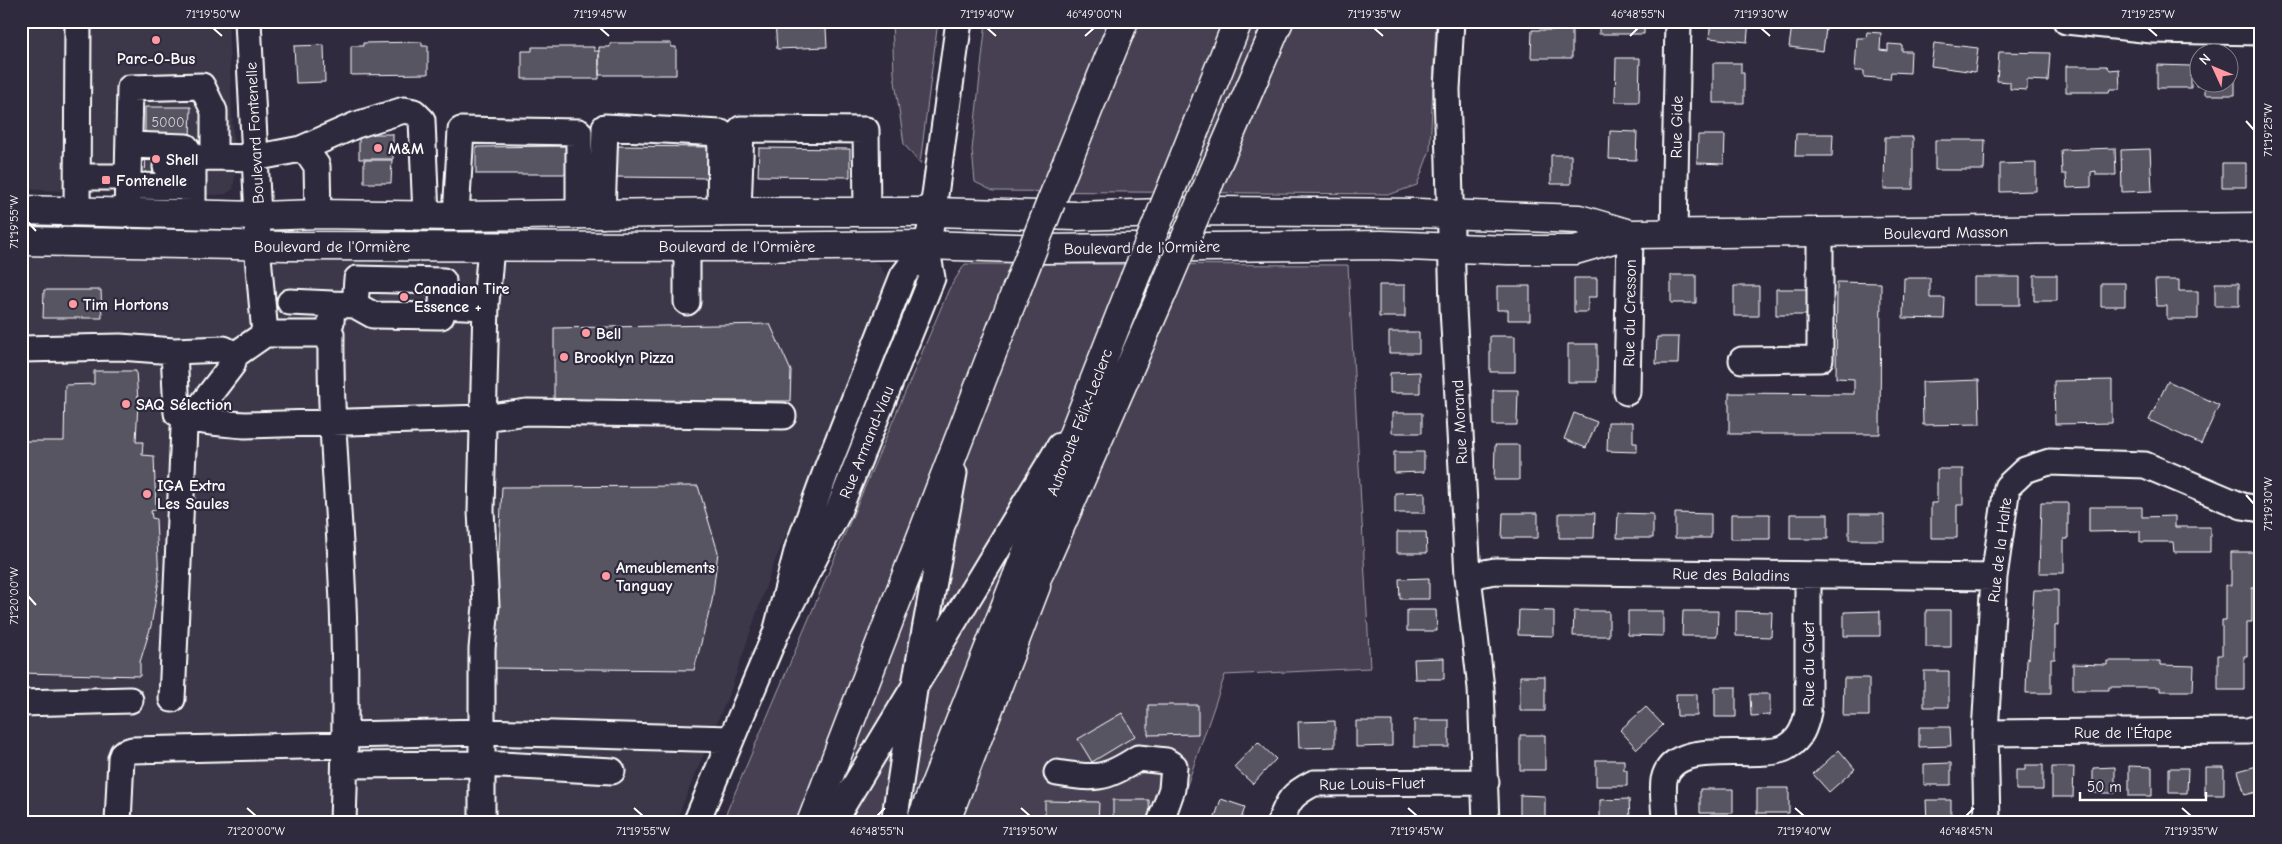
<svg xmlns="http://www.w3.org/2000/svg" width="2282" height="844" font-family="'Comic Neue',sans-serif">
	<rect width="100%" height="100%" fill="#2f2a3d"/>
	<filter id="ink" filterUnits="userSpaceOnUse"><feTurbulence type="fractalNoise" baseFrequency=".02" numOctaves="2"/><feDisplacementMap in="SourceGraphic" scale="10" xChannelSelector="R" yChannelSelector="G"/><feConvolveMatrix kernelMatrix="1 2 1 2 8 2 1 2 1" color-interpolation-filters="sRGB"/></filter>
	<g filter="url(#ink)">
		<path fill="#3c3749" d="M21 21H228L235 177 233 189 226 194 216 195H143L21 189Z
			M21 256 497 261 870 260 877 263 884 272 886 278 884 289 887 292 771 571 731 689 675 823H21Z"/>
		<path fill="#464152" stroke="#a2a0a8" d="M892 21H938L920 164 904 144 894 74Z
			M986 21H1436L1430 150 1417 185 1391 194 993 191 975 182 972 150Z
			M965 264 1348 265 1370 668 1225 675 1174 823H722L949 289Z"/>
		<path fill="#595564" stroke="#fff" d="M775 21H821L822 28H826L827 47 777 49Z
			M1599 21H1644V34H1599Z
			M1711 21H1749L1747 42 1709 38Z
			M1792 25 1826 29 1823 51 1789 47Z
			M1532 30H1572V58H1531Z
			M1867 32 1881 33 1880 50 1888 51V44L1902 45V51H1911L1910 73 1891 72 1890 79 1864 77V71H1855L1857 38H1866Z
			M422 42V46H428V74L351 75V46H363V43Z
			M610 43H671V47H676V75H599V47H610Z
			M1934 43 1978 48 1975 72 1931 66Z
			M324 45 325 82 296 83 294 46Z
			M532 47H594V51H599V79H522V51H532Z
			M1999 52 2050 53 2048 81 2027 80V90L2010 89V82L1997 81Z
			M1616 58H1640L1639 102H1615Z
			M2259 62H2261V94H2258Z
			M1713 63H1741V73H1744V103H1713Z
			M2157 65 2191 66V88H2157Z
			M2066 66H2107L2110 70 2119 69 2120 89H2110L2109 92H2066Z
			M2196 66H2200V82H2230V66H2235V95H2205V86H2196Z
			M145 107H191L190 138 145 137Z
			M1610 131 1637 132 1636 160 1609 159Z
			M359 134H393V159H359Z
			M1796 134H1833L1832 156H1795Z
			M1698 135H1725L1724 164 1697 163Z
			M1885 137H1913V189H1884Z
			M1935 140H1985L1984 170H1935Z
			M568 146V174H476V147Z
			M615 146 713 147 712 178 614 177Z
			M759 148 850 149V177L758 176Z
			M2115 148 2116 175H2096V171L2091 172V187L2067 188 2066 174H2062L2061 150Z
			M2150 149 2152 191 2122 192 2121 150Z
			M146 150 166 151 165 183 145 182Z
			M1551 155H1571V184H1551Z
			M364 160H392L391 183H364Z
			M2036 163V191L2000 192V164Z
			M2222 163H2246V187H2222Z
			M1671 275H1696V303H1671Z
			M2034 275H2057V301H2034Z
			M1974 277H2020V305H1974Z
			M1574 278H1597V297H1588V312H1574Z
			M1904 278H1930V298H1945L1944 319 1903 318Z
			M2155 280H2179V291H2198V319H2167V306H2156Z
			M1837 282 1881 283 1880 434H1729V393L1854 394V379L1836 378Z
			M2101 283H2125V306H2101Z
			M2215 283H2239V306H2215Z
			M1379 285H1405V317H1379Z
			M1497 286H1530V320H1508V310H1497Z
			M1734 286H1759V316H1734Z
			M1776 289H1807V315H1776Z
			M44 290H101L102 318H43Z
			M770 324 791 371 790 401H554V328Z
			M1389 332H1419V353H1389Z
			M1490 336H1515V372H1490Z
			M1657 337H1679L1678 364H1656Z
			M1568 344H1597V382H1568Z
			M94 371H136L138 402 136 442H143L142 455 154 456 156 510 151 511 152 518 156 519 159 580 151 626 140 662V676L21 673V441H64L65 385 94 384Z
			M1420 372V393H1390V373Z
			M1979 380 1980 424 1923 425 1922 382Z
			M2112 380V423L2055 424 2054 381Z
			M2168 381 2219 405 2201 444 2149 420Z
			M1493 390H1518L1517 425H1493Z
			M1392 413H1422V433H1392Z
			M1574 413 1597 422 1586 448 1564 439Z
			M1608 422H1633V443H1637V452L1607 451Z
			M1495 445H1519V480H1494Z
			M1394 452H1424V472L1394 473Z
			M1937 469H1963V505H1957V538H1931V503H1937Z
			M698 486 718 552 712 601 694 670 493 668 502 487Z
			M1425 492V513H1395V493Z
			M2041 503H2068V539H2064V573H2039Z
			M2089 507H2142V517L2175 516V527H2210V552H2174L2173 542H2140V531L2089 532Z
			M1503 513H1538V538H1502Z
			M1559 513H1595L1594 538H1559Z
			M1618 513 1653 514V538H1617Z
			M1675 513 1711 514V538H1675Z
			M1731 514H1770V539H1731Z
			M1790 514H1828V539H1790Z
			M1849 514H1884V540H1849Z
			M1397 532H1426L1427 553H1397Z
			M2231 552H2257V587H2252V622H2247V656H2244V690H2218V655H2222V620H2226V585H2231Z
			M1429 578V599H1400L1399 579Z
			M2034 590H2058V625L2055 626V659H2051V693H2026L2027 658 2029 659Z
			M1407 610H1436L1437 631H1407Z
			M1519 610 1554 611V636L1518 635Z
			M1926 610H1951V647H1926Z
			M1574 611H1609V636H1573Z
			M1628 611H1663V636L1628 635Z
			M1683 611H1718L1717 636H1682Z
			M1736 611 1772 612 1771 637 1736 636Z
			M1880 611V636H1844V612Z
			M1444 658V679H1415L1414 659Z
			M2107 661H2160V665L2194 666 2193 691H2160V687H2109V690H2073V664L2107 665Z
			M1924 671H1949V707H1924Z
			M1520 676H1545V711H1520Z
			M1844 678H1869V716H1843Z
			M1715 687H1736V717H1715Z
			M1676 694H1697V716H1677Z
			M1750 694H1770V715L1751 716Z
			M1148 705H1198V734L1148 735Z
			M1646 707 1663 725 1637 749 1620 730Z
			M1122 713 1135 736 1092 762 1078 739Z
			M1414 720H1449V747H1414Z
			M1335 721V747L1299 748 1298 722Z
			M1356 721H1392V746L1356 747Z
			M1919 727H1950L1951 746 1919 747Z
			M1520 735H1545V770H1520Z
			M1258 742 1276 759 1253 784 1234 767Z
			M1839 750 1855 769 1829 792 1813 774Z
			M1596 760H1624V770H1627V786H1596Z
			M1951 763V785H1924V764Z
			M2025 765H2043V790H2016V770H2025Z
			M2261 765V791L2245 795 2238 771Z
			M2129 766 2152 767V796H2129Z
			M2052 767H2074L2073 797H2052Z
			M2115 767V793H2093V768Z
			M2205 767H2224V795H2205Z
			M2169 768H2188L2187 793H2169Z
			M1757 788H1789V813H1757Z
			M1700 789H1733V813H1700Z
			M1520 795 1545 796V823H1520Z
			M1221 799 1245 807 1240 823H1213Z
			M1629 799 1630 819H1600V800Z
			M1113 800H1149L1150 823H1113Z
			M1926 800H1951V823H1927Z
			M1045 801 1099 802 1098 823H1045Z"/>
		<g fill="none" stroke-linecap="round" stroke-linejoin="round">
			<path stroke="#443f50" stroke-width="25" stroke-dasharray="25 12" stroke-linecap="butt" d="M146 167H166
				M379 294 403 295"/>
			<defs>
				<path id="minor" d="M248 21 258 216 257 245 265 334
					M1451 21 1447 89 1453 308 1468 576 1481 688 1486 823
					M2066 21 2152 30 2261 32
					M129 145 186 147 193 158
					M301 149 356 125 404 110 414 112 422 120 426 216
					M166 167 193 169
					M78 177H128L127 212
					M128 177 130 88 202 86 214 111V157L254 158 301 149 310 156 317 166 318 214
					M128 186 193 187
					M77 211 78 21
					M738 212 741 129 866 130 867 212
					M193 214V158L214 157
					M602 215 605 127 721 133 720 213
					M456 216 461 130 579 132V215
					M1674 233 1678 21
					M687 247V302
					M290 302 332 304 331 322
					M332 304 355 305 357 279 443 281 442 305 486 307
					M355 305 373 315 441 316 442 305
					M21 349 120 347 174 351 224 349 235 355
					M174 351 177 413C199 423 221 423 245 425L483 418 527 412 783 416
					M1742 360 1820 359V233
					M1627 392 1630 234
					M1468 576 1495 571 1994 577
					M776 633 798 548 828 466 903 276 926 245 930 231 959 21
					M172 699 184 428 232 365 235 355 265 334H331C330 410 337 486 341 561 346 648 346 736 343 823
					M21 703 130 700
					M1985 733 2248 731 2261 727
					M345 735 483 732 730 739
					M345 765 482 764 612 771
					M1057 773C1095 779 1105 780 1138 758L1166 761 1174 766 1172 789 1160 823
					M118 823 121 758 123 753 132 750 345 745
					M482 823V649L486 606 481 511 486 303 491 247
					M696 823 776 633 837 514 932 278 926 245
					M832 823 1060 446
					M894 823 914 690 954 473
					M1280 823C1288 800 1292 794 1314 783L1486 782
					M1665 823C1665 809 1662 793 1664 780 1673 735 1761 763 1787 747 1801 739 1805 726 1808 712V575
					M1987 823 1985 733 1994 577 2007 487 2025 470 2049 462 2145 465 2242 506 2261 509"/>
				<path id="major" d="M21 210 258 216 318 214 456 216 738 212H933L1077 216 1218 211 1417 213 1579 219 1630 234
					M21 241 288 246 724 247 926 245 1044 249 1382 245 1508 250H1575L1630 234 2261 227"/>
				<path id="highway" d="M1174 182 1238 21
					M1209 183 1279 21
					M1051 202 1124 21
					M1025 602 1046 559 1164 289
					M811 823 1016 291
					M920 823 1134 280
					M945 823 1036 586"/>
			</defs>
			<use href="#minor" stroke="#fff" stroke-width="29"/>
			<use href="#major" stroke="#fff" stroke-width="31"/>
			<use href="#highway" stroke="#fff" stroke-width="31"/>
			<use href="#minor" stroke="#2f2a3d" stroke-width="25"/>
			<use href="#major" stroke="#2f2a3d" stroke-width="28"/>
			<use href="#highway" stroke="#2f2a3d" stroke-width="28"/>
			<defs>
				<path id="highway-bridge" d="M1134 280 1174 182
					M1164 289 1209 183
					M1016 291 1051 202"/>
			</defs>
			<use href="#highway-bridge" stroke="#fff" stroke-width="31" stroke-linecap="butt"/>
			<use href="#highway-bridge" stroke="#2f2a3d" stroke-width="28"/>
		</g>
	</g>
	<path fill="none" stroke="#fff" stroke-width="2" d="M213 28 222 36M600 28 609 36M987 28 996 36M1374 28 1383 36M1761 28 1770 36M2148 28 2157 36M1085 36 1094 28M1630 36 1638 28M2246 121 2254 130M28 222 36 231M2246 495 2254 504M28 596 36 605M247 808 256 816M634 808 643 816M1021 808 1030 816M1408 808 1417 816M1795 808 1804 816M2182 808 2191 816M877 816 885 808M1966 816 1974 808"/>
	<g fill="#ff9aa2" stroke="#2f2a3d" stroke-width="2">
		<circle cx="156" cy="40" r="5"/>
		<circle cx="378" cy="148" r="5"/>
		<circle cx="156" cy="159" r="5"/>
		<rect x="101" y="175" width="10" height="10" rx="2.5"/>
		<circle cx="404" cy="297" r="5"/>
		<circle cx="73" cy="304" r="5"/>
		<circle cx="586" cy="333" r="5"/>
		<circle cx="564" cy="357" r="5"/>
		<circle cx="126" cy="404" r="5"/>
		<circle cx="147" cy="494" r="5"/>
		<circle cx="606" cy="576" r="5"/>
	</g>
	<g text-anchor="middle" stroke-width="4.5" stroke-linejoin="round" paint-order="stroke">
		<g font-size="14" fill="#d6d4d8">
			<text x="168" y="127">5000</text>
		</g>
		<g font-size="16" font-weight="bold" fill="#fff" stroke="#2f2a3d" text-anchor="start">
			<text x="156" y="64" text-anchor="middle">Parc-O-Bus</text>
			<text x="388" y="154">M&amp;M</text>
			<text x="166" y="165">Shell</text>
			<text x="116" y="186">Fontenelle</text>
			<text x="414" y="294">Canadian Tire<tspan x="414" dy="18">Essence +</tspan></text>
			<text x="83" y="310">Tim Hortons</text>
			<text x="596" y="339">Bell</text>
			<text x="574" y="363">Brooklyn Pizza</text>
			<text x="136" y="410">SAQ Sélection</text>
			<text x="157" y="491">IGA Extra<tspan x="157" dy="18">Les Saules</tspan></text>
			<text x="616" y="573">Ameublements<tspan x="616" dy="18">Tanguay</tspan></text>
		</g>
		<g font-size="16" fill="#fff" stroke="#2f2a3d">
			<text transform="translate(1676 127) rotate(-89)" y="6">Rue Gide</text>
			<text transform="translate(254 133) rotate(-93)" y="6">Boulevard Fontenelle</text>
			<text transform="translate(1946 232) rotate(-1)" y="6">Boulevard Masson</text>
			<text x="332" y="252">Boulevard de l'Ormière</text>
			<text x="737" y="252">Boulevard de l'Ormière</text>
			<text transform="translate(1142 247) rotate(-1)" y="6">Boulevard de l'Ormière</text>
			<text transform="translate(1629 313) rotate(-89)" y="6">Rue du Cresson</text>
			<text transform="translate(1079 422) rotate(-69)" y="6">Autoroute Félix-Leclerc</text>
			<text transform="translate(1459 422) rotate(-93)" y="6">Rue Morand</text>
			<text transform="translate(866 442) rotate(-68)" y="6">Rue Armand-Viau</text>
			<text transform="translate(1999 550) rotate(-83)" y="6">Rue de la Halte</text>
			<text transform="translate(1731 574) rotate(1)" y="6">Rue des Baladins</text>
			<text transform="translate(1808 664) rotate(-90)" y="6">Rue du Guet</text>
			<text x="2123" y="738">Rue de l'Étape</text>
			<text transform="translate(1372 783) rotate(-1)" y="6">Rue Louis-Fluet</text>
		</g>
	</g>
	<rect width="2282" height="844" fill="none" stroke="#2f2a3d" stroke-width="55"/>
	<g transform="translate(2214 68) rotate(314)"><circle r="24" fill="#2f2a3d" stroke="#827f8b"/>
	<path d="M0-4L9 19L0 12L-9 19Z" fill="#ff9aa2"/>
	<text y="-8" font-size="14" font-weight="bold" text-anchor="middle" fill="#ffffff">N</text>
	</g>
	<path d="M2080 792v8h126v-8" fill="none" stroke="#ffffff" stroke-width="2.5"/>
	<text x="2087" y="792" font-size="15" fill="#ffffff" stroke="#2f2a3d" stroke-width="4" paint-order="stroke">50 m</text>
	<rect x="28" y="28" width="2226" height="788" fill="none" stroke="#fff" stroke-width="2"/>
	<g font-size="12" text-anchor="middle" fill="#fff">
		<text x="213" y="18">71°19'50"W</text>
		<text x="600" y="18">71°19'45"W</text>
		<text x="987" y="18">71°19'40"W</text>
		<text x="1094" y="18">46°49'00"N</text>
		<text x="1374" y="18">71°19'35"W</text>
		<text x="1638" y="18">46°48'55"N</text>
		<text x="1761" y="18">71°19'30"W</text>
		<text x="2148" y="18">71°19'25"W</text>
		<text transform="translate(2268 130) rotate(-90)" y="4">71°19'25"W</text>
		<text transform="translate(14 222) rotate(-90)" y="4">71°19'55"W</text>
		<text transform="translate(2268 504) rotate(-90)" y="4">71°19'30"W</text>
		<text transform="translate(14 596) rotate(-90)" y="4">71°20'00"W</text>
		<text x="256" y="835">71°20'00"W</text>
		<text x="643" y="835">71°19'55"W</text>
		<text x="877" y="835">46°48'55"N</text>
		<text x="1030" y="835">71°19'50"W</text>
		<text x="1417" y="835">71°19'45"W</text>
		<text x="1804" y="835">71°19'40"W</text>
		<text x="1966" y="835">46°48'45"N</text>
		<text x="2191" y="835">71°19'35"W</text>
	</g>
</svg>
